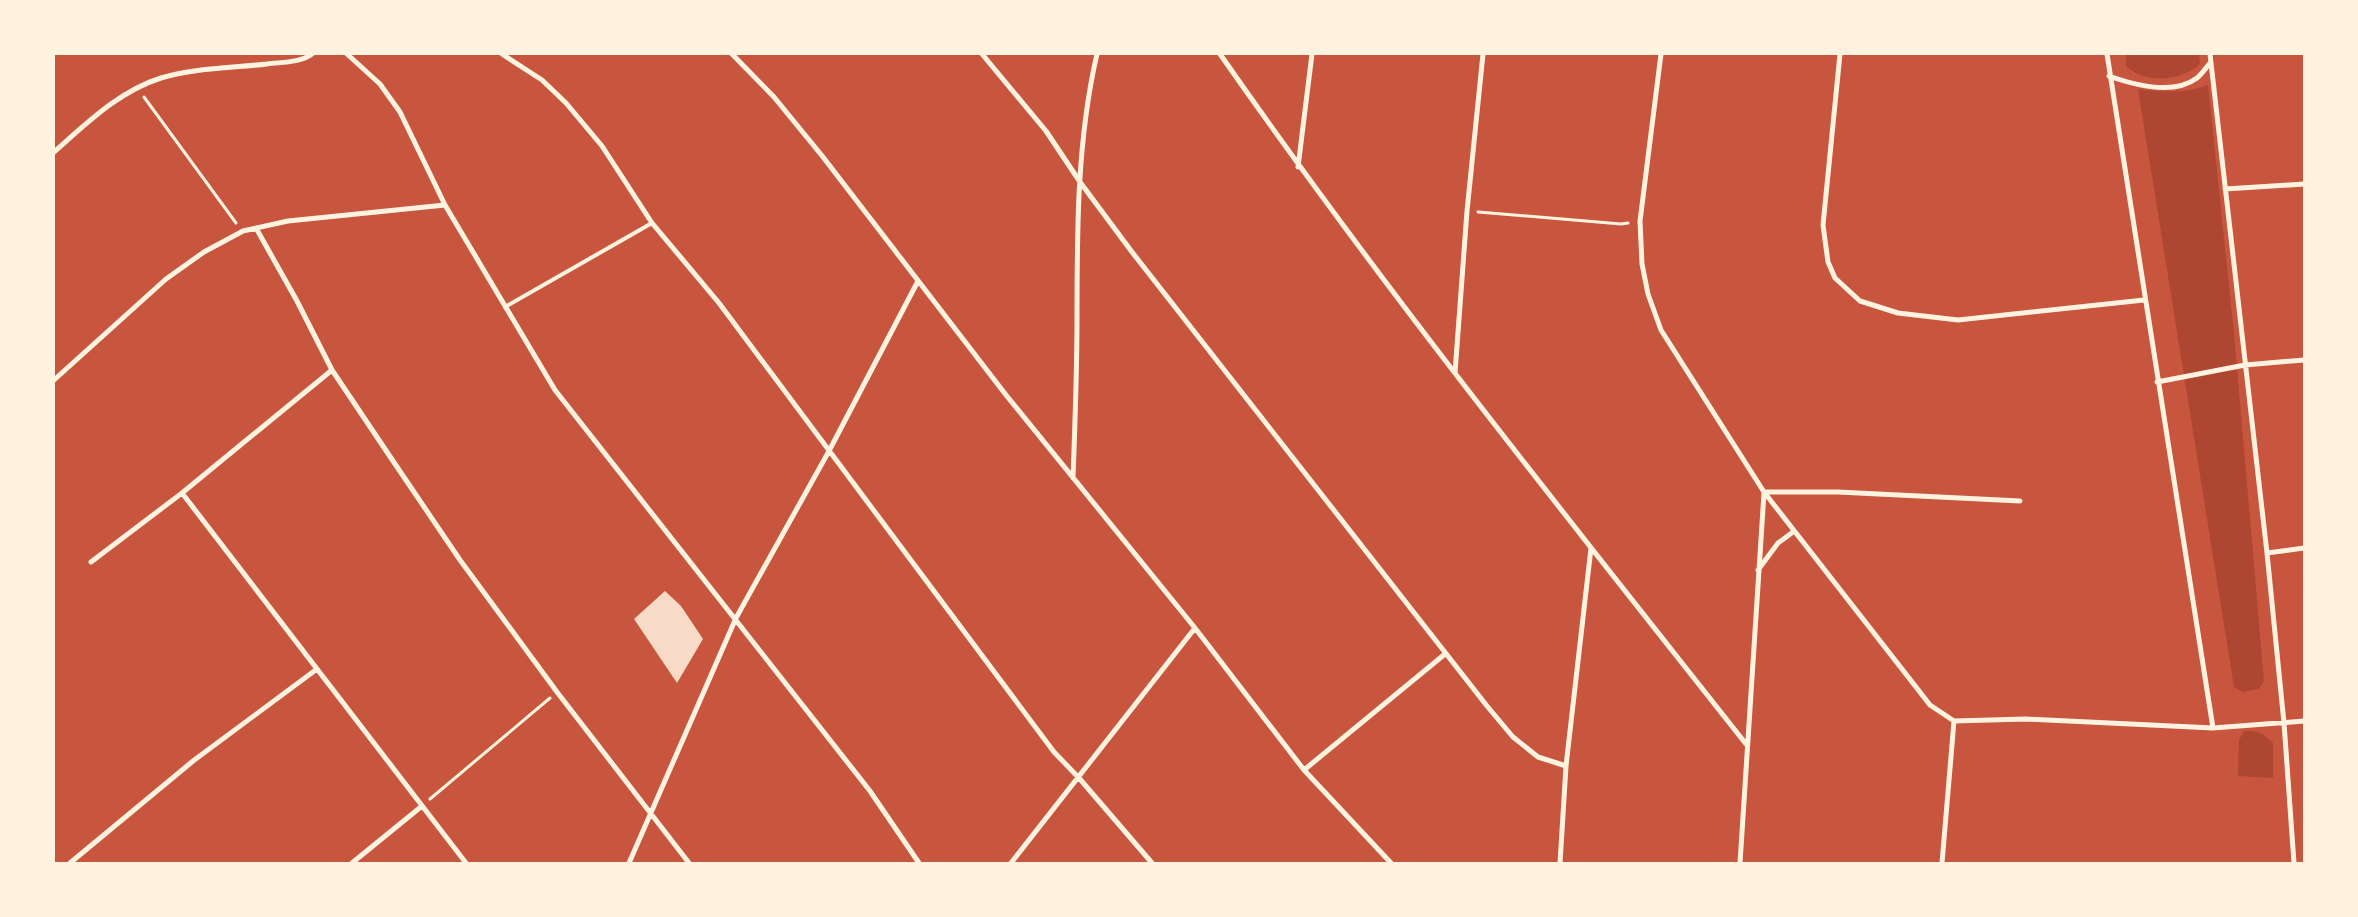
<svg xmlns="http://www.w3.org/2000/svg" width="2358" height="917" font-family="Rubik,sans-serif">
	<rect width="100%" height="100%" fill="#c8553d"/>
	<path fill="#ae4732" d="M2126 54H2199L2200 64C2180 82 2145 84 2126 66Z
		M2208 85 2234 333 2264 681 2259 689 2243 692 2234 687 2138 89C2163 92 2184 94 2208 85Z
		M2244 731C2257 730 2264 734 2273 743V778L2238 776 2239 740Z"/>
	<path fill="#f7dbc8" d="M665 591 681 606 703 639 677 683 634 619Z"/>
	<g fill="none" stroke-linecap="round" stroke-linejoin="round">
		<path stroke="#fff3e0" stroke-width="3" d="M144 97 236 223
			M1478 212 1621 224 1628 223
			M430 799 550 698"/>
		<path stroke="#fff3e0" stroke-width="4" d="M505 307 652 223"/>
		<path stroke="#fff3e0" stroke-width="5" d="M347 54 380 84 400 112 445 205 555 390 870 791 919 863
			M502 54 542 80 566 103 602 146 652 223 719 303 1054 752 1079 778 1152 863
			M732 54 774 97 823 157 1006 395 1195 628 1304 770 1391 863
			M982 54 1046 131 1080 182 1132 252 1487 706 1513 737 1538 757 1566 766
			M1220 54C1385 291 1567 517 1746 744
			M1661 54 1640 221 1642 264 1648 294 1661 330 1764 492 1930 705 1954 721
			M1840 54 1823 225 1828 262 1835 278 1860 301 1898 313 1958 320 2144 300
			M2107 54 2213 728
			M2210 54 2267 553 2284 723 2294 863
			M2109 76C2134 85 2173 96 2197 78 2202 74 2206 68 2210 63
			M54 152C86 124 119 91 161 78 194 68 232 68 267 64 281 62 300 63 312 54
			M1298 167 1312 54
			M2225 189 2304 184
			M256 228 297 301 332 370 391 458 460 560 557 692 689 863
			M1455 373 1467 211 1483 54
			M54 380 166 279 204 252 243 231 288 221 445 205
			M2157 382 2245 365 2304 360
			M1073 478C1075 425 1077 372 1077 319 1077 230 1077 140 1097 54
			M1764 492H1838L2020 501
			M182 493 466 863
			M2267 553 2304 548
			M91 562 182 493 332 370
			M1758 570 1778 543 1793 532
			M1954 721 2026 719 2213 728 2304 721
			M1304 770 1445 654
			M70 863 193 761 317 669
			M352 863 422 806
			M629 863 736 618 829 451 918 281
			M1011 863 1195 628
			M1560 863 1566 766 1591 548
			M1740 863 1764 493
			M1942 863 1954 721"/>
	</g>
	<rect width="2358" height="917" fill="none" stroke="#fff3e0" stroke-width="110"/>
</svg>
